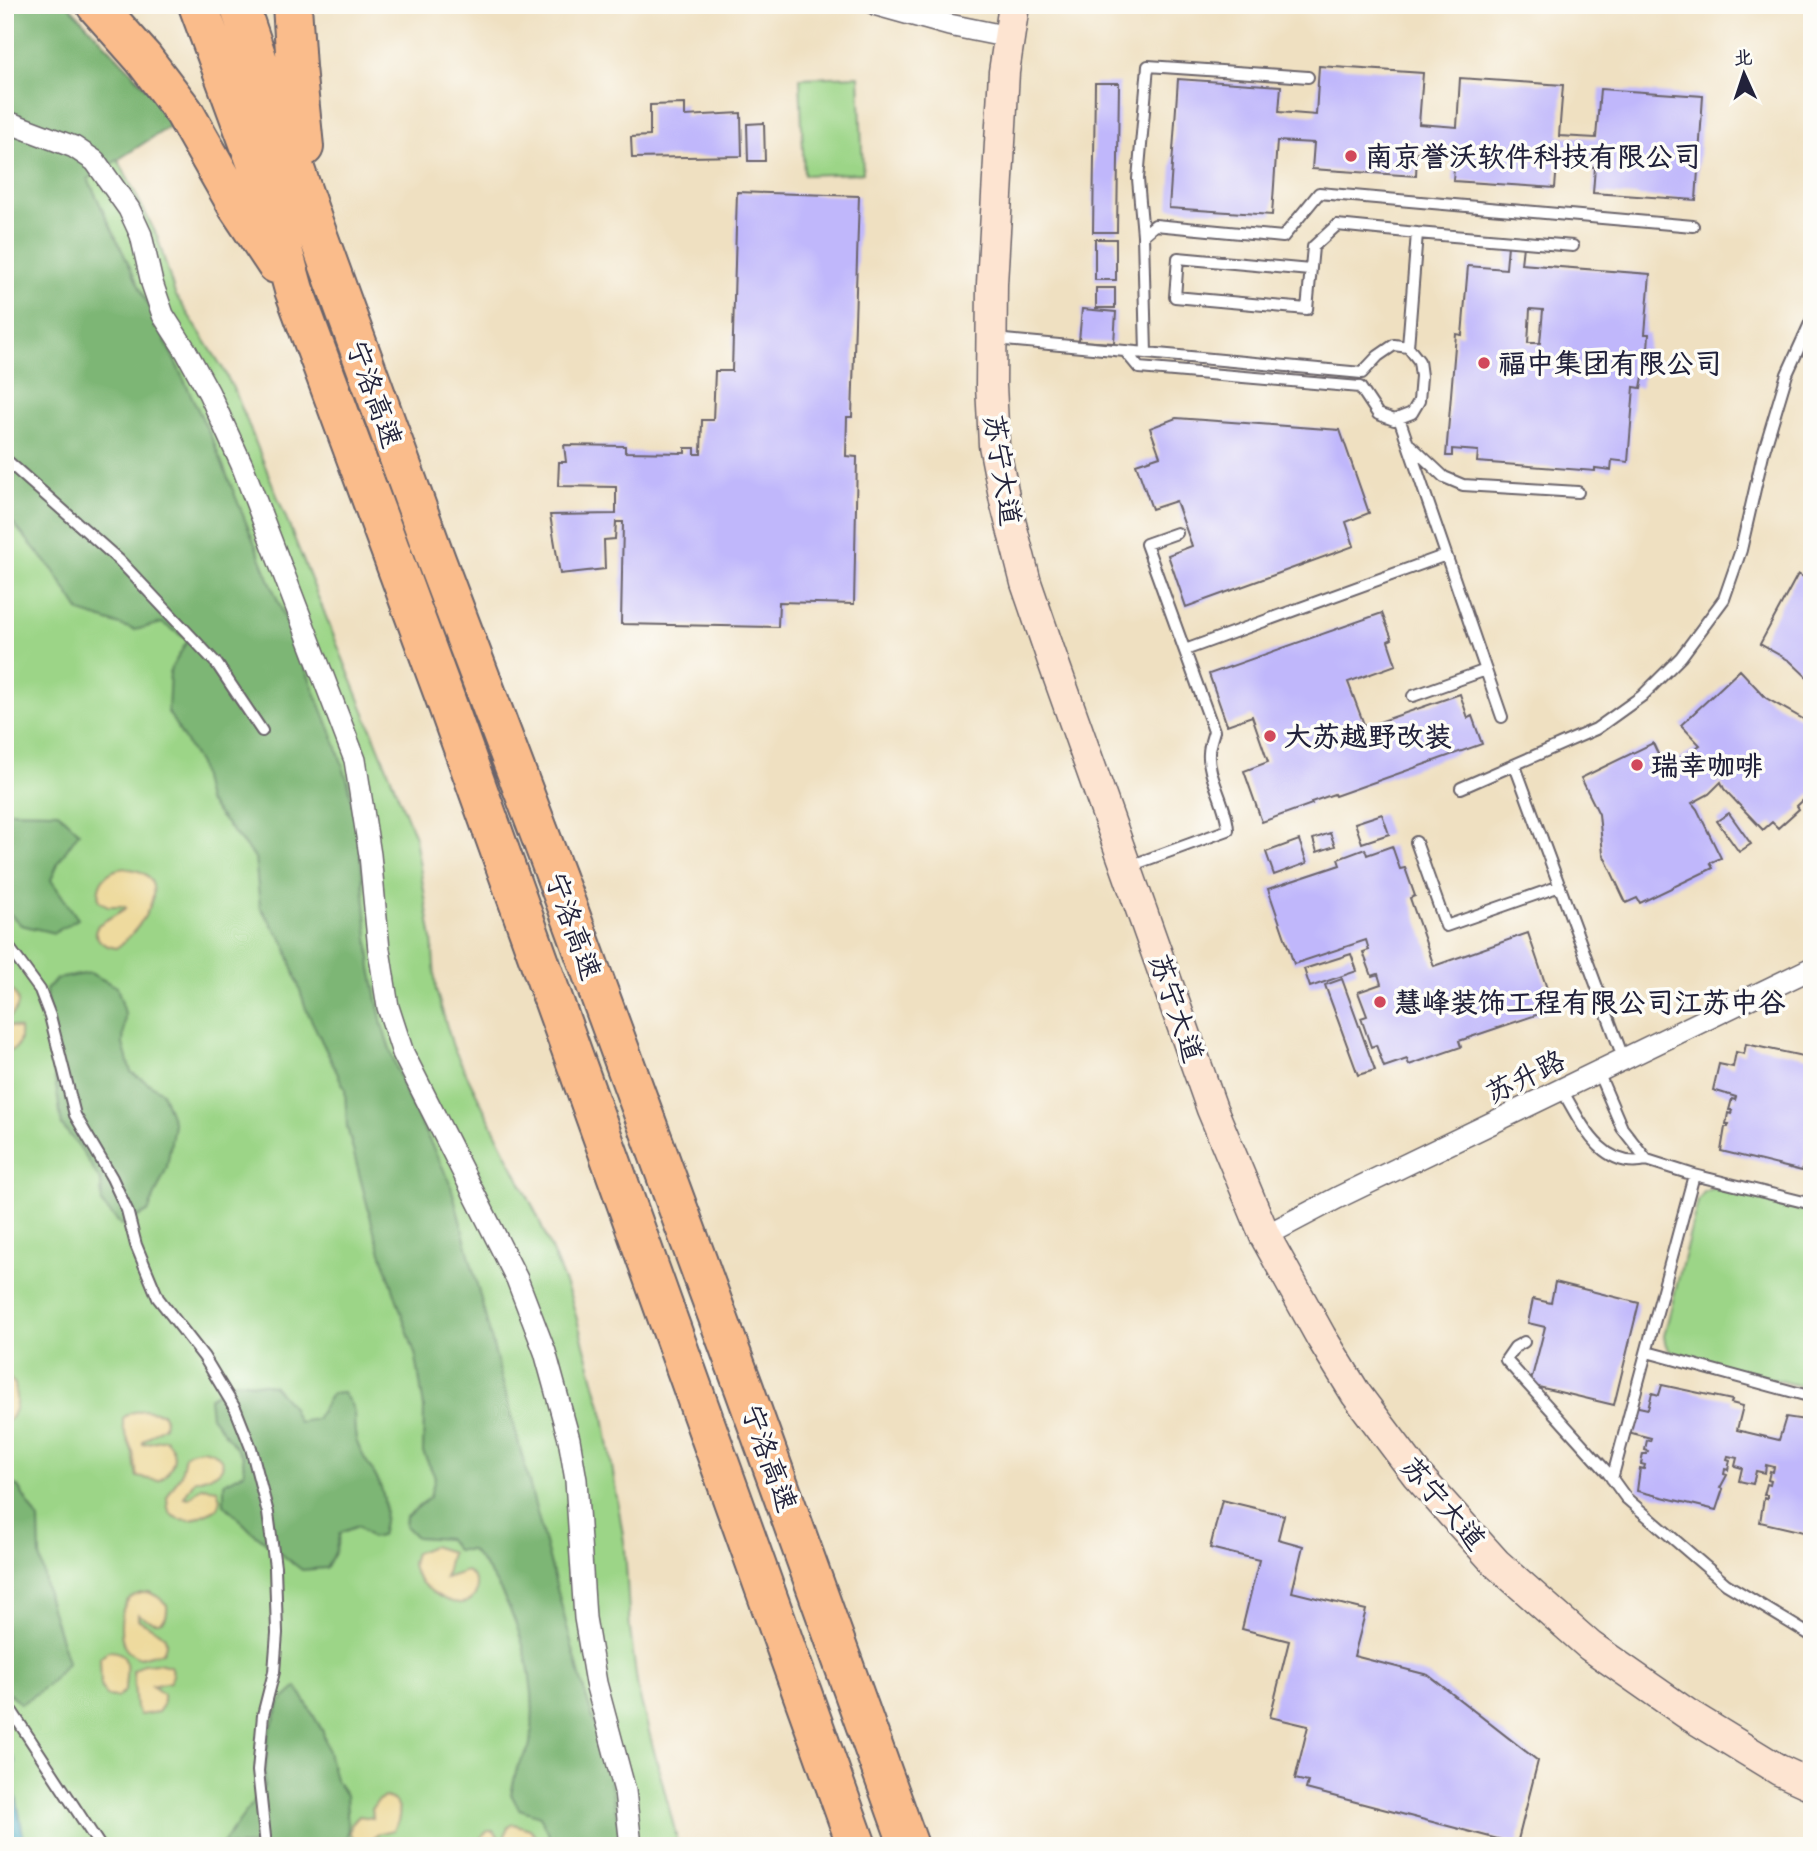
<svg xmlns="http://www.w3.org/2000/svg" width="1817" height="1851" font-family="Dekko,'LXGW WenKai TC',sans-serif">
	<rect width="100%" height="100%" fill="#fdfcf7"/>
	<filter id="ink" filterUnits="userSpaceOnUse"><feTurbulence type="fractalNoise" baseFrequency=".0143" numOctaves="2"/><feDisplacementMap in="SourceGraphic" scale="14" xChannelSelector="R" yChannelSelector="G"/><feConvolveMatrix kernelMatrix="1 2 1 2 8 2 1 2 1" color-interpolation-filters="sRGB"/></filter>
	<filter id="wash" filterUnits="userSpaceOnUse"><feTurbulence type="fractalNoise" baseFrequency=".00686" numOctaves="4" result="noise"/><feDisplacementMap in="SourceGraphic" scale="28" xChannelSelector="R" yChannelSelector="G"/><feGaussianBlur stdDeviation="1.57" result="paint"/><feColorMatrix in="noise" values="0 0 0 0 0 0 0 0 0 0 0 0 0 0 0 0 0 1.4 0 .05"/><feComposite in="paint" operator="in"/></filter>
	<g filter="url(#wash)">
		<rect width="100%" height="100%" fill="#efe0c1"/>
		<path fill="#9cd587" stroke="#5f7c61" stroke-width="2" d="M5 13 50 27 157 236 175 294 222 367 236 394 415 837 432 939 436 990 453 1047 537 1215 571 1298 604 1416 625 1548 630 1630 638 1690 679 1846H5Z
			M859 76 863 173 804 175 800 78Z
			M1714 1188 1812 1212V1389L1676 1354C1667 1351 1665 1345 1664 1336L1698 1201 1704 1192Z"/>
		<path fill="#7db674" stroke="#506c58" stroke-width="2" d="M5 5H68L178 121 88 179 213 441 334 739 348 782 359 838 371 968 382 1025 404 1090 450 1182 581 1680 608 1767 622 1846H550L548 1831 540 1816 519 1809 511 1794C513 1785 515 1776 517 1768 520 1759 529 1753 530 1744 541 1678 516 1598 471 1550H456L448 1539 416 1537 405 1526 406 1517 430 1497 435 1477 423 1452 424 1408 416 1357 374 1231 347 1127 345 1089 306 1009 285 944 260 907 255 858 207 801 199 764 168 712 170 670 188 640 162 623 135 630 80 612 53 570 5 514Z
			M5 811 58 812 79 832 59 861 51 880 78 919 54 933 21 925 5 909Z
			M90 973 117 987 125 1013 123 1044 131 1072 162 1092 174 1124 167 1167 148 1212 121 1225 102 1204 101 1182 79 1146 62 1126 48 1032 46 990 56 979Z
			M236 1381 273 1385 290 1404 298 1422 316 1419 331 1394 343 1393C361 1416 351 1415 356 1439 361 1458 375 1470 381 1488 387 1503 385 1521 381 1536L371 1538 358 1526 340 1533 335 1553 326 1568 302 1570 251 1531 224 1504V1483L244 1473 243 1457 211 1416 209 1398Z
			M5 1478 18 1487 39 1520 40 1555 48 1598 68 1662 48 1685 21 1704 5 1690Z
			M297 1687 323 1732 335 1779 346 1795 348 1831 346 1846H221L264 1787 268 1736 281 1701Z"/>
		<path fill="#eeda9e" stroke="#887e6c" stroke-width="2" d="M124 868C133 870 143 870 149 878 165 898 132 938 116 948 105 946 99 943 95 932L98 925 126 908 124 906H108L99 901C96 883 106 870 124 868Z
			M5 984C25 1001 20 1006 5 1023Z
			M5 1024 20 1029C21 1040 19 1052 5 1051Z
			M5 1361 9 1378 15 1384C17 1400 18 1413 5 1424Z
			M143 1410 162 1413 165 1419 164 1426 143 1441V1444L165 1439C181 1454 173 1470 159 1481L137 1477 133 1453 123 1427V1418L130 1413Z
			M202 1449C215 1451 233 1463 215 1474 209 1477 201 1478 194 1481L184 1497 189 1498 201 1487 217 1489 220 1499 218 1508 192 1520 179 1519 172 1515 168 1508 167 1497 181 1474 185 1455 191 1451Z
			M432 1546 451 1552 445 1578 467 1571C480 1580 481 1601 461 1603 445 1604 417 1584 413 1569 411 1563 413 1559 415 1553Z
			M149 1592 160 1598 167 1605C169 1628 152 1624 138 1614V1619C149 1629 175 1631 163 1652L140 1658C135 1656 130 1654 126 1649 119 1639 119 1610 128 1600 134 1594 141 1593 149 1592Z
			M108 1651C134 1650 125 1673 125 1691L117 1697 106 1696 101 1687 100 1657Z
			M158 1663 170 1666 173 1674 170 1682 152 1686 163 1694V1705L158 1712 140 1715 136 1708 133 1671 144 1664Z
			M385 1797C404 1801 401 1817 394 1830L377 1834 367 1845 359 1846 350 1833 351 1825 359 1816 373 1818 372 1808 378 1800Z
			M513 1824 530 1829 536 1836 535 1846H478L482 1836 488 1831H494L503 1843 508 1827Z"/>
		<path fill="#41a7c1" stroke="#32647e" stroke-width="2" d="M5 1741 15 1761 14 1784 25 1846H5Z"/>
		<g id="blocks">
			<path fill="#c0b7fb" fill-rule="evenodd" d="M1319 66 1423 73 1419 124 1457 127 1460 78 1563 85 1559 136 1596 138 1600 89 1703 96 1696 200 1593 193 1595 167 1557 164 1555 188 1453 181 1455 155 1417 152 1416 176 1312 169 1314 143 1277 141 1272 215 1169 208 1178 79 1281 86 1279 112 1316 115Z
				M1095 83H1119L1117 232H1093Z
				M685 104V116L741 113 742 156 632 158 631 137 650 136V105Z
				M764 123 765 161H748L747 124Z
				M737 192 859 196 852 417H847L846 456 857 457 854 604 779 602 778 627 621 624 623 522H616L615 539 604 540 605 569 560 574 550 515 616 514V487L558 486 559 462H566L564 445 625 446V452L685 453V448H695V454H701L702 420H713L715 371H732Z
				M1095 239H1116V280H1095Z
				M1508 245 1523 246 1521 264 1650 274 1645 334H1649L1648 349 1641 388 1634 387 1628 462 1612 460 1611 470 1595 468V471L1477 462 1478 451 1452 449V456H1446L1456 334 1462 335 1468 266 1506 269ZM1530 309 1543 310 1540 343H1528Z
				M1096 288H1115V308H1096Z
				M1082 309 1116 312 1114 343 1079 341Z
				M1176 418 1340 430 1369 513 1346 522 1354 546 1186 607 1168 555 1192 546 1176 501 1152 509 1136 464 1160 456 1150 428Z
				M1798 574 1812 582V682L1790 661 1760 644Z
				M1382 613 1392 639 1388 641 1396 665 1348 682 1365 727 1460 694 1468 718 1472 716 1482 744 1335 796 1334 794 1311 802 1312 804 1262 822 1244 771 1268 762 1252 716 1227 725 1209 674Z
				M1740 670 1766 698 1803 719 1812 729V792L1797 806 1799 809 1778 828 1772 822 1763 830 1724 789 1721 782 1709 794 1692 803 1697 809 1721 858 1710 863 1713 868 1640 903 1637 898 1626 903 1603 854 1599 814 1581 778 1653 743 1665 769 1700 745 1681 725Z
				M1729 813 1751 844 1739 852 1717 821Z
				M1382 814 1389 834 1362 843 1355 823Z
				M1330 833 1335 846 1317 852 1313 839Z
				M1299 840 1307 863 1274 875 1266 852Z
				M1392 846 1400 869 1405 868 1415 896 1410 898 1434 966 1528 933 1554 1009 1459 1041 1461 1047 1409 1065 1407 1059 1384 1067 1376 1045 1371 1047 1361 1018 1367 1016 1358 992 1381 984 1378 974 1372 976 1363 952 1369 950 1366 940 1294 964 1268 889 1340 865 1338 859 1365 849 1367 855Z
				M1351 954 1357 971 1310 987 1304 969Z
				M1342 979 1375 1070 1358 1075 1325 985Z
				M1746 1044 1812 1058V1129H1809L1808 1133 1810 1134 1808 1143 1806 1142 1805 1147 1807 1148 1802 1171 1721 1151 1725 1127H1728L1729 1124H1726L1728 1113 1731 1114 1732 1110H1729L1732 1099 1735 1100 1736 1097 1713 1090 1719 1064 1733 1067 1736 1052 1744 1054Z
				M1555 1282 1639 1303 1614 1405 1530 1385 1545 1327 1528 1323 1533 1299 1551 1303Z
				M1662 1385 1732 1400 1731 1403 1743 1406 1737 1430 1779 1440 1786 1417 1812 1421V1534L1760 1522 1764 1498 1767 1499V1495H1764L1767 1484 1770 1485 1771 1481 1768 1480 1770 1471 1773 1472 1774 1467 1766 1465 1765 1473 1756 1471 1753 1484 1739 1481 1742 1468 1735 1466 1737 1458 1728 1456 1727 1459 1730 1460 1728 1470 1725 1469 1724 1474 1727 1475 1720 1488 1723 1489 1716 1510 1637 1491 1640 1468 1644 1469 1645 1465 1641 1464 1643 1454H1647L1648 1451 1645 1450 1647 1440 1650 1441 1651 1438 1628 1432 1634 1406 1648 1409 1652 1393 1659 1395Z
				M1222 1500 1284 1515 1278 1539 1303 1546 1292 1592 1366 1610 1354 1656 1428 1675 1538 1761 1517 1844 1306 1789 1308 1782 1295 1779 1308 1726 1270 1717 1289 1641 1242 1629 1259 1560 1210 1548Z"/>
		</g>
	</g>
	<g filter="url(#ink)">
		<use href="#blocks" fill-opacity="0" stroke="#6a646a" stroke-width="2"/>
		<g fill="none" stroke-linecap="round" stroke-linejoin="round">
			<defs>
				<path id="lane" d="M1143 235 1138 179 1148 66 1308 77
					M1310 270 1178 258 1175 297 1307 309 1313 247 1337 225 1417 233
					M994 339 1125 351 1139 368 1360 387 1378 414 1394 420 1412 413 1419 401 1421 376 1419 361 1408 347 1394 345 1378 356 1362 373 1125 351
					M1408 347 1417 233 1573 246
					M1146 353 1143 235 1155 225 1283 237 1319 193 1693 226
					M1399 418 1502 717
					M1410 445 1444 477 1463 485 1578 492
					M5 459 119 560 217 664 262 731
					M1185 650 1446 555
					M1413 696 1486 670
					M1515 766 1624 1060
					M1461 788 1596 729 1642 696 1681 657 1724 599 1741 550 1763 454 1787 374 1812 319
					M1416 842 1446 926 1560 886
					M1127 867 1228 830C1227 804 1207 777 1209 753 1209 746 1212 738 1214 731L1146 544 1177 533
					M5 942 40 990 50 1016 75 1115 112 1178 127 1210 136 1245 158 1298 204 1357 236 1410 251 1448 268 1513 275 1567 277 1633 274 1672 263 1715 258 1771 266 1846
					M1598 1072 1622 1128 1647 1160 1694 1175 1812 1204
					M1562 1090C1581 1122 1601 1171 1647 1160
					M1524 1342 1515 1347 1506 1360 1608 1473 1626 1498 1726 1584 1812 1636
					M1647 1352 1812 1397
					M1612 1479 1694 1175
					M5 1701 100 1846"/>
				<path id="street" d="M877 5 949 25 1009 37
					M5 121 74 147 95 161 129 209 141 235 152 283 163 315 186 351 209 393 242 465 355 760 370 855 379 950 388 1007 403 1053 517 1279 545 1352 569 1439 576 1480 585 1618 596 1683 625 1791 631 1846
					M1265 1236 1337 1198 1812 968"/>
				<path id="secondary" d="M1014 5 1004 72 992 284 991 385 994 445 1005 501 1026 583 1055 667 1212 1109 1265 1236 1321 1337 1356 1394 1417 1475 1496 1563 1590 1646 1686 1713 1779 1770 1812 1785"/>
				<path id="highway" d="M96 5 143 58 184 112 238 207 276 264
					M198 5 267 192 294 290 445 698 857 1846
					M239 5 312 219 436 560 567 906 744 1388 909 1846
					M292 5 296 67 304 147"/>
			</defs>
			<use href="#lane" stroke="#6a646a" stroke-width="14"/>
			<use href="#street" stroke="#6a646a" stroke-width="24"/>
			<use href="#secondary" stroke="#6a646a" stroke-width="33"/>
			<use href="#highway" stroke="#6a646a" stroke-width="42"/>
			<use href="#lane" stroke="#fff" stroke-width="10"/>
			<use href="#street" stroke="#fff" stroke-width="21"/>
			<use href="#secondary" stroke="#fde4d1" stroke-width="30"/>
			<use href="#highway" stroke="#fabc8b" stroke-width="38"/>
		</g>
	</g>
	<g fill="#d1495b" stroke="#fdfcf7" stroke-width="2.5">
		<circle cx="1351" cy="156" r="7"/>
		<circle cx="1484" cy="363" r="7"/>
		<circle cx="1270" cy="736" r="7"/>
		<circle cx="1637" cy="765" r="7"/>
		<circle cx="1380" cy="1002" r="7"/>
	</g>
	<g text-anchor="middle" stroke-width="7" stroke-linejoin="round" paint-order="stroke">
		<g font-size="28" font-weight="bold" fill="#22223b" stroke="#fdfcf7" text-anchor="start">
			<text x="1365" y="166">南京誉沃软件科技有限公司</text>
			<text x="1498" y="373">福中集团有限公司</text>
			<text x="1284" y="746">大苏越野改装</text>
			<text x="1651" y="775">瑞幸咖啡</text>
			<text x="1394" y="1012">慧峰装饰工程有限公司江苏中谷</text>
		</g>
		<g font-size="28" fill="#22223b" stroke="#fdfcf7">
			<text transform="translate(375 394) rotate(70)" y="10">宁洛高速</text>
			<text transform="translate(1003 470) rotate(81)" y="10">苏宁大道</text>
			<text transform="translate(574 926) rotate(70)" y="10">宁洛高速</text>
			<text transform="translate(1177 1008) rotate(71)" y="10">苏宁大道</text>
			<text transform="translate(1525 1076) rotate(-26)" y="10">苏升路</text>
			<text transform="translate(770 1458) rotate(70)" y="10">宁洛高速</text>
			<text transform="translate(1444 1503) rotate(49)" y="10">苏宁大道</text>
		</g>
	</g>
	<rect width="1817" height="1851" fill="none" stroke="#fdfcf7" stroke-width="28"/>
	<g transform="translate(1744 74) rotate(357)" stroke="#fdfcf7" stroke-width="5" paint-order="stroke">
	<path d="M0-5L12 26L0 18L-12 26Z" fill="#22223b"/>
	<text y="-10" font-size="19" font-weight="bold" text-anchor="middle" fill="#22223b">北</text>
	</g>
</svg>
